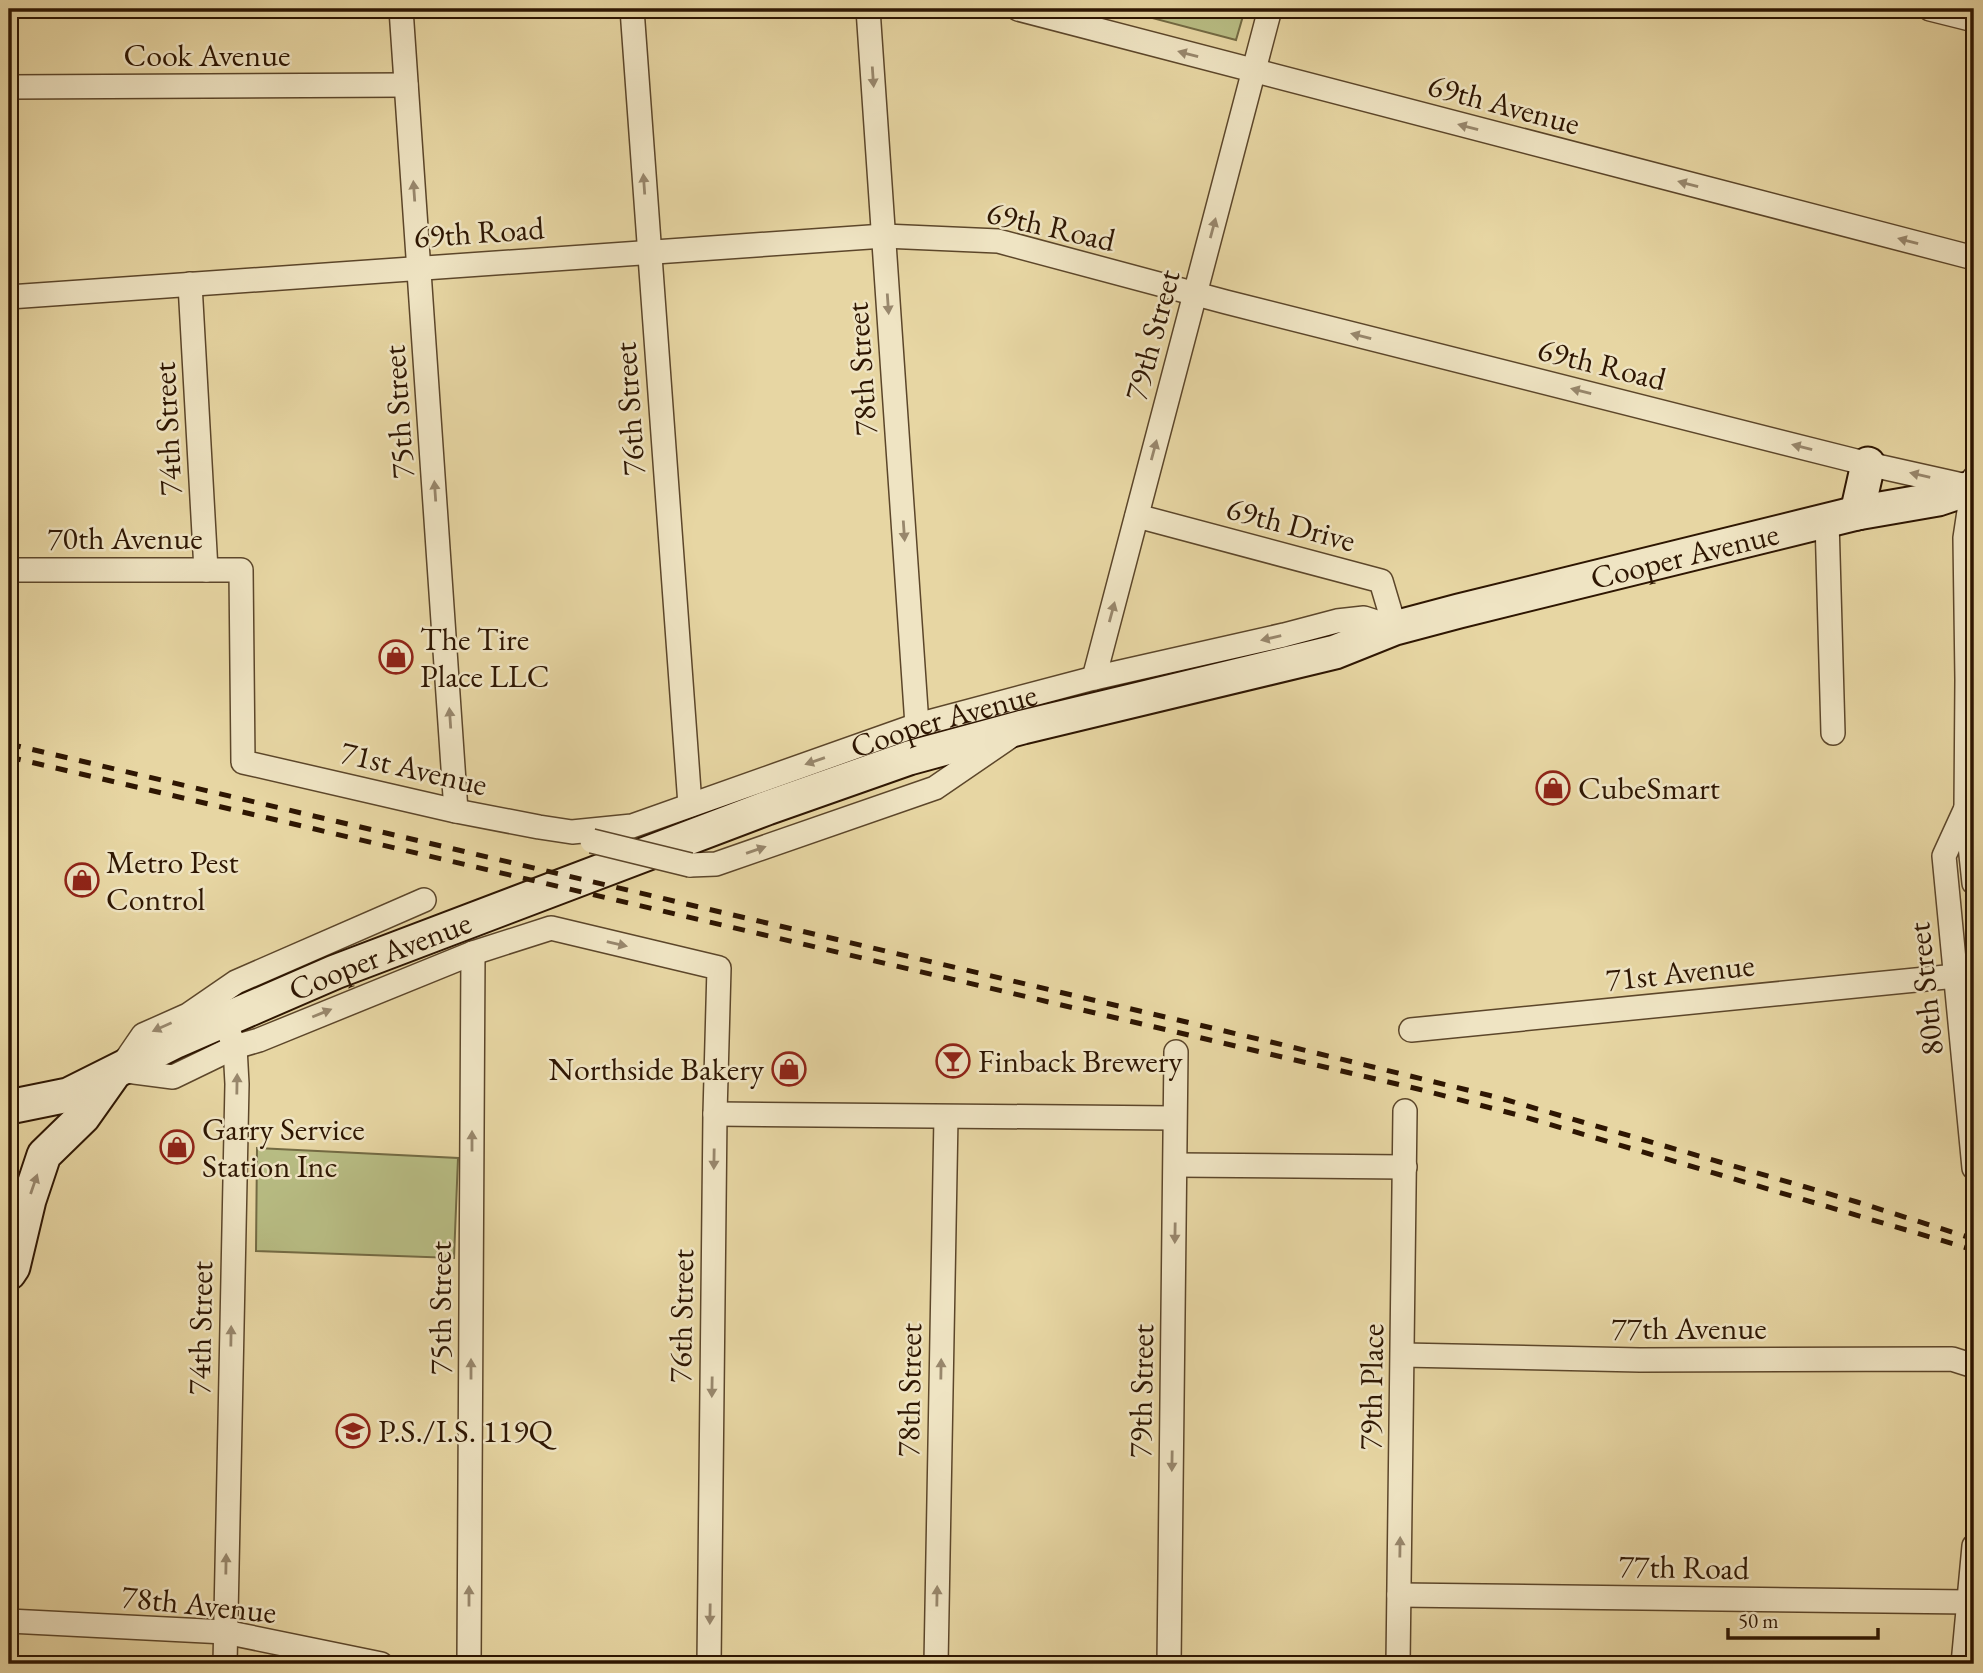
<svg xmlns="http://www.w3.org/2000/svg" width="1983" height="1673" font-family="'EB Garamond',serif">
	<rect width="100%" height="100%" fill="#e7d6a3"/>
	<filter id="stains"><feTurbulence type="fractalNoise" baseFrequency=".00286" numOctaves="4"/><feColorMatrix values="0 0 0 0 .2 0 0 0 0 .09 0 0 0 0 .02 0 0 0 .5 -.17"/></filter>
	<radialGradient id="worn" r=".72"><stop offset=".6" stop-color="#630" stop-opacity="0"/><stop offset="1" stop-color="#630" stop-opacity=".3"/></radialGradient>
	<path fill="#b8bd84" stroke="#736a43" stroke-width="2" d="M1152 9H1245L1236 40 1152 18 1150 15Z
		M257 1148 458 1158 454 1258 256 1251Z"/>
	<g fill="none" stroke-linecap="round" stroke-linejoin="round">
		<defs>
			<g id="minor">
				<path d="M401 9 456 811"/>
				<path d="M632 9 690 805"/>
				<path d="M868 9 917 725"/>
				<path d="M1018 9 1974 258"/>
				<path d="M1930 9 1974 20"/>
				<path d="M9 87 406 85"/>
				<path d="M190 284 206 570"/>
				<path d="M9 297 884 236 998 241 1226 302 1868 464 1971 487"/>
				<path d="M1974 478 1965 538 1967 680 1966 808 1974 883"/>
				<path d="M1137 516 1381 581 1395 628"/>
				<path d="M1827 520 1833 733"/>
				<path id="s1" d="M9 570H241L243 762 456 811 539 827 572 832 632 826 917 725 1094 678 1284 635 1337 621 1364 618 1395 628"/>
				<path d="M1094 678 1270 9"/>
				<path d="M1966 808 1944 856 1974 1168"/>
				<path d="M690 865 716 864 935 788 1008 738"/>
				<path d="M424 900 236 982 188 1015 143 1035 119 1070 173 1077 235 1047 259 1040 473 953 551 928 719 968 715 1114 709 1664"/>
				<path d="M1411 1030 1956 976"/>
				<path d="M715 1114 1174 1118"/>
				<path d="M1176 1165 1405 1167"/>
				<path d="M1403 1355 1640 1360 1952 1359 1974 1366"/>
				<path d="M1399 1595 1969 1602"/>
				<path d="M9 1621 225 1632 381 1664"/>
				<path d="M225 1664 237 1084 235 1047 230 1035"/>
				<path d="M469 1664 473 953"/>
				<path d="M936 1664 946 1117"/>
				<path d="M1169 1664 1176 1052"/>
				<path d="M1398 1664 1405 1111"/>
				<path d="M1963 1664 1974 1546"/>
			</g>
			<g id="secondary">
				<path d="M1857 513 1868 464"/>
				<path id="s2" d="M9 1107 68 1095 176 1041 335 972 767 808 909 758 1023 727 1335 652 1395 628 1459 611 1857 513 1938 499 1974 487"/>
				<path d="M9 1273 13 1267 29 1200 44 1155 83 1117 112 1076"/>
			</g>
		</defs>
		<use href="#minor" stroke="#5c462a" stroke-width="26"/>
		<use href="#secondary" stroke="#2e1602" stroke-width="37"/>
		<use href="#minor" stroke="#efe4c3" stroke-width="23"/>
		<use href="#secondary" stroke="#efe4c3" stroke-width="33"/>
		<path stroke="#2e1602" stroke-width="5" stroke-dasharray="12 12" stroke-linecap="butt" d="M9 744 1271 1042 1500 1098 1857 1202 1974 1239
			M9 757 1418 1089 1518 1115 1974 1250"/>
		<defs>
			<path id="minor-bridge" d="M592 841 690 865"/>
		</defs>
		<use href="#minor-bridge" stroke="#5c462a" stroke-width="26" stroke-linecap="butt"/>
		<use href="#minor-bridge" stroke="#efe4c3" stroke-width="23"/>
	</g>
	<defs><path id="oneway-solid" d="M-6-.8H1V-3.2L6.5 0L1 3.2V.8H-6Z" transform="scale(1.75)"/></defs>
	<g fill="#98876c">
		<use href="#oneway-solid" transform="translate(1188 54) rotate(-165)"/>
		<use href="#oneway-solid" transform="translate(873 77) rotate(86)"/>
		<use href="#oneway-solid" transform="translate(1468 127) rotate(-165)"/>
		<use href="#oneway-solid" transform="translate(644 184) rotate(-94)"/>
		<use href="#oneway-solid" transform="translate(1688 184) rotate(-165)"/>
		<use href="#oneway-solid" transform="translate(414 191) rotate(-94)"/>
		<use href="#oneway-solid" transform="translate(1213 228) rotate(-75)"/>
		<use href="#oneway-solid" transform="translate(1908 241) rotate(-165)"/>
		<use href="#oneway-solid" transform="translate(888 304) rotate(86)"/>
		<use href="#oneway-solid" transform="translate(1361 336) rotate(-166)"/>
		<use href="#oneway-solid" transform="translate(1581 391) rotate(-166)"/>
		<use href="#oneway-solid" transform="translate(1802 447) rotate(-166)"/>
		<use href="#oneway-solid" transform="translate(1154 450) rotate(-75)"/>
		<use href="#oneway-solid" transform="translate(1920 475) rotate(-167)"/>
		<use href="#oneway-solid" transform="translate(435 491) rotate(-94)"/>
		<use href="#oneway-solid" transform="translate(904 531) rotate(86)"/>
		<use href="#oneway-solid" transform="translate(1112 612) rotate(-75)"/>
		<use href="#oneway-solid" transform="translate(1271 638) rotate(167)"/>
		<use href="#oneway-solid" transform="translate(450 718) rotate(-94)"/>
		<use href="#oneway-solid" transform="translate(815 761) rotate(161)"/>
		<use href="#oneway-solid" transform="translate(756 850) rotate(-19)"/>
		<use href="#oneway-solid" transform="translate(617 944) rotate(13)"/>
		<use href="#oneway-solid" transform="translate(322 1013) rotate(-22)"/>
		<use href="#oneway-solid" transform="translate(162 1027) rotate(156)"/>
		<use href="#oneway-solid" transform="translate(237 1084) rotate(-89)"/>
		<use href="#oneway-solid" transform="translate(472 1141) rotate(-90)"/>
		<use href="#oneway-solid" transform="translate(714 1159) rotate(91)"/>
		<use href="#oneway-solid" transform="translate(34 1184) rotate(-71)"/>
		<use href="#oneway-solid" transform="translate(1175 1233) rotate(91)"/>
		<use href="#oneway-solid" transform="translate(231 1336) rotate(-89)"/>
		<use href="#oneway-solid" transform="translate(471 1369) rotate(-90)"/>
		<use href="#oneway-solid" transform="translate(941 1369) rotate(-89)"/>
		<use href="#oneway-solid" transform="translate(712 1387) rotate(91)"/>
		<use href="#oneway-solid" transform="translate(1172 1461) rotate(91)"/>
		<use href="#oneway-solid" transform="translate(1400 1547) rotate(-89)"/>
		<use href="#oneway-solid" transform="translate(226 1564) rotate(-89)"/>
		<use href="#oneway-solid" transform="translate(469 1596) rotate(-90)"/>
		<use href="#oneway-solid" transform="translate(937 1596) rotate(-89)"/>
		<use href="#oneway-solid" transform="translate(710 1614) rotate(91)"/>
	</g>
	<defs>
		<symbol id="shop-ring" viewBox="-11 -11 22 22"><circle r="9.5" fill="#efe4c3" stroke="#8f2418" stroke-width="1.5"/><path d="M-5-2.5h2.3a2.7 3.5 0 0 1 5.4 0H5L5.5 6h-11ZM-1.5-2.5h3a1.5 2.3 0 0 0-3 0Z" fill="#8f2418"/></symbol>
		<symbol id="bar-ring" viewBox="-11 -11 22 22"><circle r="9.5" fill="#efe4c3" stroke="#8f2418" stroke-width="1.5"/><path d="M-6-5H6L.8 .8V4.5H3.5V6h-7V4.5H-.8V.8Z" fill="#8f2418"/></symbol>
		<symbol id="school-ring" viewBox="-11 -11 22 22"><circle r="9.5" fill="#efe4c3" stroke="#8f2418" stroke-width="1.5"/><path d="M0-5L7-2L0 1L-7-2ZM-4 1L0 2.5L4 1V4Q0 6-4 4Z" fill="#8f2418"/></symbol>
	</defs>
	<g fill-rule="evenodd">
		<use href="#shop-ring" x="377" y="638" width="38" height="38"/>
		<use href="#shop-ring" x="1534" y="769" width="38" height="38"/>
		<use href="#shop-ring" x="63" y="861" width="38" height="38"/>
		<use href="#bar-ring" x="934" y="1042" width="38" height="38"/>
		<use href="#shop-ring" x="770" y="1050" width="38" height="38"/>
		<use href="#shop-ring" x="158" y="1128" width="38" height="38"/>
		<use href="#school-ring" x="334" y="1412" width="38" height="38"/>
	</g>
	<g text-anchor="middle" stroke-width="5" stroke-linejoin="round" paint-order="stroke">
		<g font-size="32" fill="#2e1602" stroke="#efe4c3">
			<text x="207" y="66">Cook Avenue</text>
			<text transform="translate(1504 104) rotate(15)" y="11">69th Avenue</text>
			<text transform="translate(1051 226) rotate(13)" y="11">69th Road</text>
			<text transform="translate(479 232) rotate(-4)" y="11">69th Road</text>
			<text transform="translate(1152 335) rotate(-75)" y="11">79th Street</text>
			<text transform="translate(1602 364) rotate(14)" y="11">69th Road</text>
			<text transform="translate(861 369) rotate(-94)" y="11">78th Street</text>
			<text transform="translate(629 409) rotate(-94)" y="11">76th Street</text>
			<text transform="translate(398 412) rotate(-94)" y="11">75th Street</text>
			<text transform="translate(167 429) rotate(-93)" y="11">74th Street</text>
			<text transform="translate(1291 524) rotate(15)" y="11">69th Drive</text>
			<text x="125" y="549">70th Avenue</text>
			<text dy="11" stroke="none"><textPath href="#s2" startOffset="1769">Cooper Avenue</textPath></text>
			<text dy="11" stroke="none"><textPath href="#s1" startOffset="1150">Cooper Avenue</textPath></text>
			<text transform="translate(414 768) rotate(13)" y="11">71st Avenue</text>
			<text dy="11" stroke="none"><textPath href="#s2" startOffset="402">Cooper Avenue</textPath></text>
			<text transform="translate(1680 972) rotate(-6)" y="11">71st Avenue</text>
			<text transform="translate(1925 989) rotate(-96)" y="11">80th Street</text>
			<text transform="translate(440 1308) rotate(-90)" y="11">75th Street</text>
			<text transform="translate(681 1316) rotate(-89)" y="11">76th Street</text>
			<text transform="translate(200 1328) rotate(-89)" y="11">74th Street</text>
			<text x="1689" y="1339">77th Avenue</text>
			<text transform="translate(1371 1387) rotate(-89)" y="11">79th Place</text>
			<text transform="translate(909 1390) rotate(-89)" y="11">78th Street</text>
			<text transform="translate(1141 1391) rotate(-89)" y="11">79th Street</text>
			<text transform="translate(1684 1567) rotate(1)" y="11">77th Road</text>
			<text transform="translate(199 1604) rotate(6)" y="11">78th Avenue</text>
		</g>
		<g font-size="32" fill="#2e1602" stroke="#efe4c3" text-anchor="start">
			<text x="420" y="650">The Tire<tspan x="420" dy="37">Place LLC</tspan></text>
			<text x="1578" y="799">CubeSmart</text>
			<text x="106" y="873">Metro Pest<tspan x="106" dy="37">Control</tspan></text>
			<text x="978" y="1072">Finback Brewery</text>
			<text x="764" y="1080" text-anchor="end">Northside Bakery</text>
			<text x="202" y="1140">Garry Service<tspan x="202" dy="37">Station Inc</tspan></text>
			<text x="378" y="1442">P.S./I.S. 119Q</text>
		</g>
	</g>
	<rect width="1983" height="1673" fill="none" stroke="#e7d6a3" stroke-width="35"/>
	<rect x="10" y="10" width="1962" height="1652" fill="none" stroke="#2e1602" stroke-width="3.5"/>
	<rect x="18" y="18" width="1948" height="1638" fill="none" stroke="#2e1602" stroke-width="2"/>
	<path d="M1728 1628v10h150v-10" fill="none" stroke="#2e1602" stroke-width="3.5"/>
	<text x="1738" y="1628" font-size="21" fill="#2e1602" stroke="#efe4c3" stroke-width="5" paint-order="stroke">50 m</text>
	<rect width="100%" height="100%" filter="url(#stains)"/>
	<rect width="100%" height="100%" fill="url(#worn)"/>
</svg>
